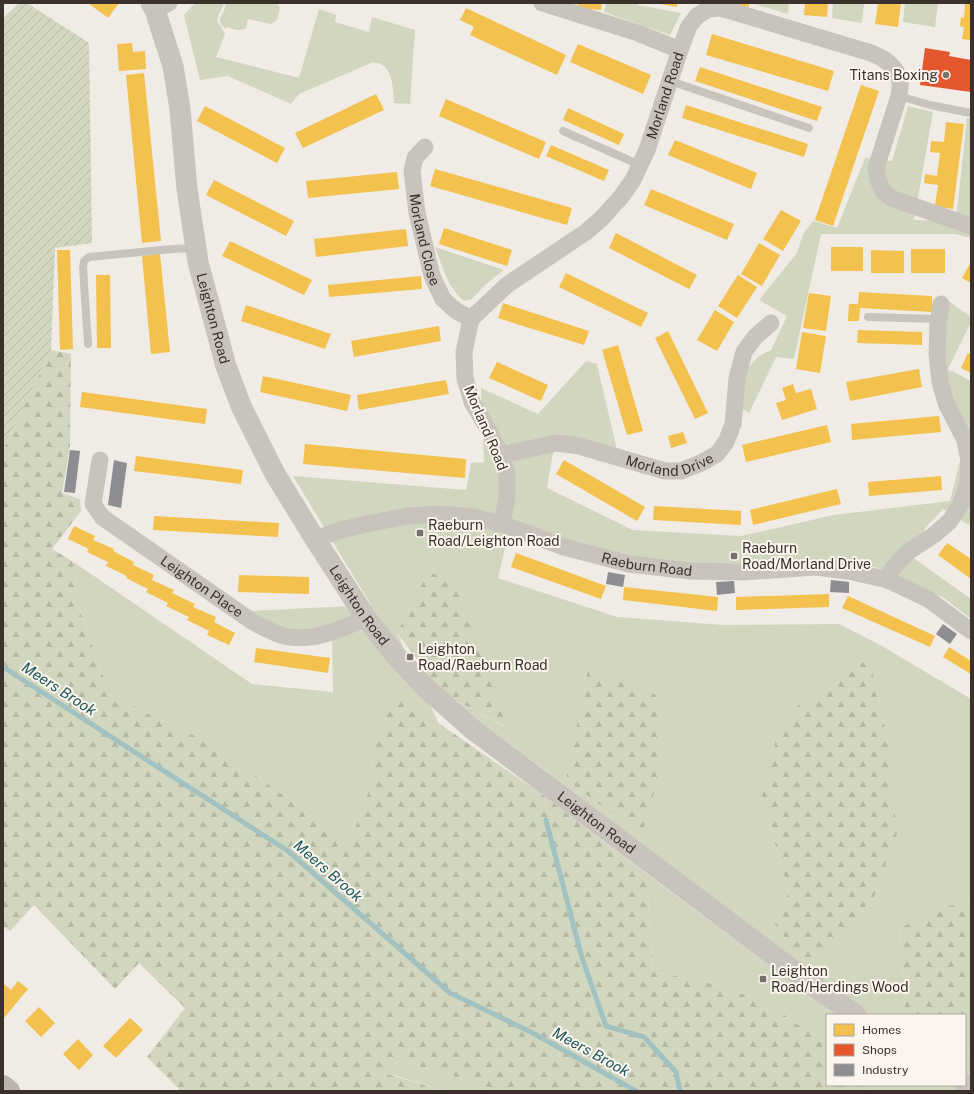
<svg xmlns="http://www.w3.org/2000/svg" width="974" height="1094" font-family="'Public Sans',sans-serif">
	<defs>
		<pattern id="forest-firs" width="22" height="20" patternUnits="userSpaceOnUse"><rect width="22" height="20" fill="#d1d6bf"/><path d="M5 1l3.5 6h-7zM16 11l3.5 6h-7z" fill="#b4b8a4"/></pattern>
		<pattern id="garden-furrows" width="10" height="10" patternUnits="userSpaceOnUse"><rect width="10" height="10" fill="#d1d6bf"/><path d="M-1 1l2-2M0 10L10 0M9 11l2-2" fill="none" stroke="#b4b8a4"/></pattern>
	</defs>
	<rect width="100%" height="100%" fill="#f0ebe5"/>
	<path fill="#d1d6bf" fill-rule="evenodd" d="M195 3H224C222 10 218 14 217 21L225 34 216 57 299 78 319 9 336 15 335 22 369 32 372 17 415 30 410 104 394 103C393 88 393 60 371 63L299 94 291 104 228 76 200 80 184 15Z
		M226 3H274L277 4 280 8 277 20 271 24 248 19 246 28C239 32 233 29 227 27L226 29C213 18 225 16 226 3Z
		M606 3H638V5L681 13 670 35 604 12Z
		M754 3H789L788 14 754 4Z
		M833 3H864L862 23 832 18Z
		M905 3H938L935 27 903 22Z
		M908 106 933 112 914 220 956 221 967 118H971V238L955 234H821L794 359 776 357 749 413 738 406 745 371 759 356 771 350 787 316 759 300 797 253 803 234 813 221 837 228 865 158 892 161Z
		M435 247 504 270 486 284 472 299 464 301C448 288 442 266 435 247Z
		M947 300 971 317V322L948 369 971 381V522L969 525 943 509 926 527 912 557 971 599V619L944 598 875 567 805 560 704 565 626 557 510 527 498 578 617 617 724 625 839 624 882 646 971 699V899L939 909 900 928 905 1015H827V1045L766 1002 703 981 653 972 648 900 652 878 787 979 805 970 549 773 443 694 506 727 397 633 439 724 396 695 376 743 366 803 348 847 286 797 210 743 142 711 107 686 78 606V582L72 561 252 684 333 692 332 637 284 630 250 611 371 605 293 476 466 490 471 463 484 462 481 388 538 414 586 361 597 364 617 450 556 435 547 488 633 530 741 536 834 515 950 501 965 442 933 361ZM854 661 873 674 887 736 896 834 775 924 789 892 762 797 798 705 832 688Z
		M965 1050 971 1053V1091H866L861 1085H965Z
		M399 1061 467 1080 486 1091H444L388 1073Z"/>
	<path fill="url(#forest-firs)" d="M51 350 71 354 70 446 62 493 80 499 81 511 52 549 72 561 78 582V606L107 686 142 711 210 743 286 797 347 846 366 803 376 743 396 694 540 793 652 878 648 900 653 972 703 981 766 1002 827 1045V1085H861L866 1091H486L467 1080 399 1061 388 1074 444 1091H181L147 1057 185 1008 139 963 115 989 34 905 10 931 3 926V450Z
		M428 573 453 577 507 727 443 694 397 633Z
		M854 661 867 663 873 674 887 736 897 834 873 899 805 970 775 924 789 892 762 797 776 739 798 705 832 688Z
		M588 670 656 695 664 760 641 836 566 779Z
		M971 899V1053L965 1050V1015H905L900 928 939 909Z"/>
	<path fill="url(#garden-furrows)" d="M19 3H27L89 43 92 243 55 248 51 350 3 450V18Z"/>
	<path fill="#f2c14e" d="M88 3H119L108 18Z
		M578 3H602L601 10 577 8Z
		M655 3H677V7Z
		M727 3H749V7Z
		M805 3H828L827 17 804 15Z
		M878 3H901L898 27 875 24Z
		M965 3H971V40L962 39 964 27 960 26 961 17 964 18Z
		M466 8 566 55 557 75 470 35 474 27 460 20Z
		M712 34 834 71 828 91 706 55Z
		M132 43 133 52 145 51 146 69 119 71 117 44Z
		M578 44 651 75 643 94 570 62Z
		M700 67 822 107 817 121 695 81Z
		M144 73 161 241 142 243 126 75Z
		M861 85 879 91 833 226 815 220Z
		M376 94 384 110 303 148 295 133Z
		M446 99 546 142 539 159 439 116Z
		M686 105 808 144 804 157 682 118Z
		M205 106 285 148 277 163 197 121Z
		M568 108 624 134 619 145 563 120Z
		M946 122 964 124 953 209 935 206 938 185 924 183 925 174 937 176 940 153 930 152 931 141 944 142Z
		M675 140 757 173 751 189 668 155Z
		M551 145 609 170 604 181 546 156Z
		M435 169 572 208 567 225 430 186Z
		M397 172 399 189 308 198 306 181Z
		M214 180 294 221 286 236 206 195Z
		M651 189 734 224 727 240 644 205Z
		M781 210 801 221 783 251 763 239Z
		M444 228 512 250 507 266 439 244Z
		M406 229 408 246 316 257 314 239Z
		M616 233 697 275 689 289 609 248Z
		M230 241 312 280 304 295 222 256Z
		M759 243 780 255 762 286 741 274Z
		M831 247H863V271H831Z
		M911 249H945V273H911Z
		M57 250H70L73 349 60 350Z
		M871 250 904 251V273H871Z
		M160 254 170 352 151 354 142 256Z
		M971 262V283L962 278Z
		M566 273 648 313 641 327 559 287Z
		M96 275H110L111 348H97Z
		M738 275 757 287 737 318 718 306Z
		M421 276 422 289 329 297 328 285Z
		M859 292 932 296V312L860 308 859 321H848L849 304H858Z
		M809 293 831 296 826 331 803 328Z
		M503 303 589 331 584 345 498 318Z
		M246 305 331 334 325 349 241 321Z
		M715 310 734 322 717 351 697 340Z
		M439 326 441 341 354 357 351 341Z
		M858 330 922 332V345L857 343Z
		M668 331 708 413 695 419 655 338Z
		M802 332 826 336 820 373 796 369Z
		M618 345 643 431 627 435 602 350Z
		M968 353 971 355V373L961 368Z
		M497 362 548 385 541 401 489 378Z
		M919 369 922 387 850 401 846 382Z
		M263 376 351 395 347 411 260 392Z
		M446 380 449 394 359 410 357 395Z
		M793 384 796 393 811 389 817 409 782 420 776 403 786 400 782 388Z
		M82 392 207 409 205 424 80 407Z
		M939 416 941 432 852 440 851 424Z
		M827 425 831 442 746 462 742 445Z
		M683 432 687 443 671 448 668 436Z
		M305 444 466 459 465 478 303 464Z
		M136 456 243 470 241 484 134 471Z
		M564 460 645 507 637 521 556 474Z
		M941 476 942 490 869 496 868 482Z
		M837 489 841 504 753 525 750 510Z
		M654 506 741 511V525L653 520Z
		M154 516 279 523 278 537 153 530Z
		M74 526 95 536 93 540 114 549 113 551 134 562 133 565 154 575 152 580 174 590 172 593 195 604 193 607 216 617 214 622 235 633 229 645 207 635 209 631 187 620 189 617 166 606 168 603 146 592 148 589 126 578 127 576 106 566 108 562 87 552 89 549 68 539Z
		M947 543 971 559V579L938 555Z
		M516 553 606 586 601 599 511 567Z
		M239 575 309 577V594L238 592Z
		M624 587 718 597 717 611 623 600Z
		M829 594V607L736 610V597Z
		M848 596 935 636 930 647 842 608Z
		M949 647 971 661V674L943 657Z
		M256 648 330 658 328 673 254 662Z
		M18 981 28 989 4 1018 3 1017V983L11 990Z
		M39 1007 55 1023 41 1037 25 1021Z
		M130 1018 143 1030 116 1058 103 1046Z
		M78 1039 93 1055 79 1070 63 1054Z"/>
	<path fill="#e4572e" d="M925 48 950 52 949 56 971 60V92L920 85Z"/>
	<path fill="#8d8d92" d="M70 450 80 451 75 493 64 492Z
		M114 460 127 463 121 508 108 505Z
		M608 572 625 575 623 587 606 584Z
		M831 580 849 582V593L830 592Z
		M734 581 735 593 717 595 716 582Z
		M943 624 957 634 950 644 936 634Z"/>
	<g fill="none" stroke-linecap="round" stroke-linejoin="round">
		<path stroke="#a1c2c1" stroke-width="5" d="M3 667 288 851 450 993 531 1032 636 1091
			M546 820 582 958 606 1026 644 1037 676 1072 680 1091"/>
		<path stroke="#c9c3be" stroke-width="8" d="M670 81 809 128
			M899 96 930 105 971 113
			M563 131 640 165
			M868 317 939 319
			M88 344 83 268 84 261 89 257 172 249 195 248"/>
		<g stroke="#c9c3be" stroke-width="17">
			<path d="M542 3 638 33 680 50"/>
			<path d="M155 10 169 3"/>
			<path id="s1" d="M425 147 415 158 412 171 417 213 432 276 443 299 455 310 471 319"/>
			<path id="s2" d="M501 455 557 443 579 446 665 471H681L701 463 717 454 726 442 733 424 737 378 744 352 755 337 771 323"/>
			<path id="s3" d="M100 460 93 504 102 517 253 622C263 627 273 633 284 636 312 643 341 629 366 618"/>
			<path id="s4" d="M502 524 507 497V474L501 455 488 429 472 402 465 378 464 352 471 319 507 285 586 232 601 219 621 197 633 180 647 150 680 50 689 26 697 16 708 9 721 8 871 53C884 58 898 67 900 83 901 87 899 92 899 96L876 168 878 180 883 191 891 198 971 226"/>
			<path id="s5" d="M315 539 341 530 371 523 408 516 440 514 473 517 502 524 564 547 629 564 691 571 743 572 816 567 848 571 888 580 928 599 971 631"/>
			<path d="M888 580 892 569 908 552 934 535 950 521 961 504 968 483 969 461 965 440 946 403 940 382 937 354 938 325 941 304"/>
		</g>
		<g stroke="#c9c3be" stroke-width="21">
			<path id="s6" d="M151 3 155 10 173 66 180 109 187 189 198 262 226 366 241 406 275 474 315 539 366 618 396 656 427 689 471 728 822 992 856 1015"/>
			<path d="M965 1084 971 1087"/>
		</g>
		<path stroke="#bab3ae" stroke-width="22" d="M3 1086 9 1091"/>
	</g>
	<g fill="#7a716c" stroke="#fbf5ee" stroke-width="1.5">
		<circle cx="946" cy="75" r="4"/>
		<rect x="416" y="529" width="8" height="8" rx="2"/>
		<rect x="730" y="552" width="8" height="8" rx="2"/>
		<rect x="406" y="653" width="8" height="8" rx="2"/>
		<rect x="759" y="975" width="8" height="8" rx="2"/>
	</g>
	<g text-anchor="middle" stroke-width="4" stroke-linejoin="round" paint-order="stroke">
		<g font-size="14" fill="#3b302b" stroke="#fbf5ee" text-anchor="start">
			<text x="938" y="80" text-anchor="end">Titans Boxing</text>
			<text x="428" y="530">Raeburn<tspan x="428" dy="16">Road/Leighton Road</tspan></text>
			<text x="742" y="553">Raeburn<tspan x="742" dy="16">Road/Morland Drive</tspan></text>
			<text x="418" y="654">Leighton<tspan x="418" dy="16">Road/Raeburn Road</tspan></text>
			<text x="771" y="976">Leighton<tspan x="771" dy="16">Road/Herdings Wood</tspan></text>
		</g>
		<g font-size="14" fill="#3b302b" stroke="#fbf5ee">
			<text dy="5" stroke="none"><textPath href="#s4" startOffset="521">Morland Road</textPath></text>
			<text dy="5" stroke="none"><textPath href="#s1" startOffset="98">Morland Close</textPath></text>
			<text dy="5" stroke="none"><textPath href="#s6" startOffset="323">Leighton Road</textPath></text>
			<text transform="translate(486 428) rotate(67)" y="5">Morland Road</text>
			<text dy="5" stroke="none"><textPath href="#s2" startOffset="174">Morland Drive</textPath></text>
			<text dy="5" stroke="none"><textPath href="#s5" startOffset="342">Raeburn Road</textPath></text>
			<text dy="5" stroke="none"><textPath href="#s3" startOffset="182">Leighton Place</textPath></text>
			<text dy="5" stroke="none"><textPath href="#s6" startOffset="647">Leighton Road</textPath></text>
			<text dy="5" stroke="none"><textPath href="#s6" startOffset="971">Leighton Road</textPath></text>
		</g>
		<g font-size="15" font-style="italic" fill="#1f5a5e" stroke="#fbf5ee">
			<text transform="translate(59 689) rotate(33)" y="5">Meers Brook</text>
			<text transform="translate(328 871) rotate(41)" y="5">Meers Brook</text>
			<text transform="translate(591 1052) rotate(29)" y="5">Meers Brook</text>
		</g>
	</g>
	<rect width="974" height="1094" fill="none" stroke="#3b302b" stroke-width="8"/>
	<rect x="826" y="1014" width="140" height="72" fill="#fbf5ee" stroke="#aea6a0"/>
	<rect x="834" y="1024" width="20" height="12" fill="#f2c14e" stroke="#aea6a0"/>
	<text x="862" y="1034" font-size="12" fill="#3b302b">Homes</text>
	<rect x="834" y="1044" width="20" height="12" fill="#e4572e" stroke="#aea6a0"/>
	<text x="862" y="1054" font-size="12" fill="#3b302b">Shops</text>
	<rect x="834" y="1064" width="20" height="12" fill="#8d8d92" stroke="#aea6a0"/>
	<text x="862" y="1074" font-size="12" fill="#3b302b">Industry</text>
</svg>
